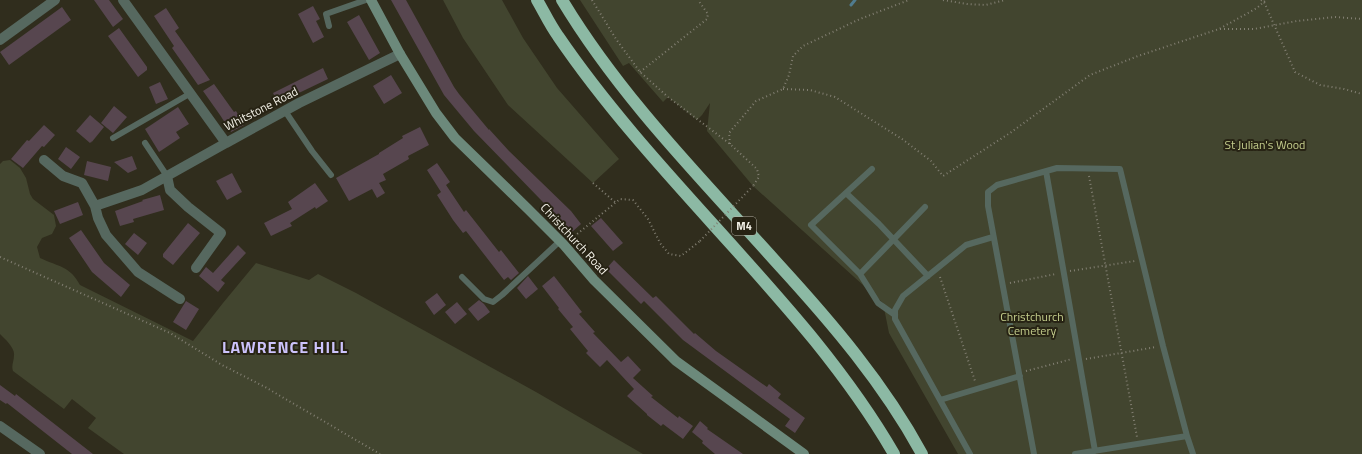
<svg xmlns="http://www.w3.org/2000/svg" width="1362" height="454" font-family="'Titillium Web',sans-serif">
	<rect width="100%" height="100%" fill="#302d1d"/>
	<path fill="#42452f" d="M443 0H502L523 38 557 88 619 159 593 183 508 105 463 38Z
		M580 0H1362V454H958L889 333 883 303 753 186 707 131 710 103 702 115 697 120 668 97 663 102 629 63 623 66Z
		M10 160 20 168 26 178 30 194 33 199 54 215 56 226 52 234 42 238 37 247 40 258C59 267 70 266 80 285L193 341 223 303 256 263 309 280 318 274 356 293 536 392 643 454H124L88 428 96 418 72 399 64 409 13 371C11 365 14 362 14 355 15 348 5 339 0 334V164L3 161Z"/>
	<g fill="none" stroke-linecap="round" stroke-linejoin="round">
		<path stroke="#507b8e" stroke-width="3" d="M851 5 855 0"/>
	</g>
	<path fill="#57464f" d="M94 0H109L123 19 113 27Z
		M391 0H406L454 87 459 94 489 130V129L509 151 571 211 581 224 572 232 474 131 444 95Z
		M313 6 320 19 316 21 324 37 313 43 298 14Z
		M62 7 71 20 9 65 0 52Z
		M166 8 179 28 175 31 210 80 198 85 172 48 174 46 154 16Z
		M359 15 380 53 369 60 347 22Z
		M119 28 147 67V70L138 77 108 36Z
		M323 68 328 79 278 103 273 93Z
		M391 75 402 93 384 104 373 86Z
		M160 82 168 99 156 104 149 87Z
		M214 84 234 112 236 111 244 125 231 132 220 115 203 91Z
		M114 106 127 117 113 133 101 123Z
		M178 107 189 124 176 132 180 138 159 152 145 129Z
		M90 115 104 127 91 143 92 141 90 143 76 131Z
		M44 125 55 135 44 147 42 146 23 168 11 159 27 140 29 141Z
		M420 127 429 145 408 156 409 159 383 174 386 180 379 183 385 193 377 198 372 189 349 201 336 178 379 154V153L403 138 402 136Z
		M66 147 80 157 71 169 58 159Z
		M132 156 137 169 128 173 114 162Z
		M87 161 111 167 108 181 84 175Z
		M437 163 450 182 446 185 464 212 466 210 499 252 501 250 519 273 511 280 508 277 504 280 466 231 463 233 453 220 437 195 441 192 427 170Z
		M232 173 242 192 227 200 216 181Z
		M315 183 328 201 316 209 315 207 290 223 292 226 271 236 264 223 292 209 288 202Z
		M160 195 164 210 133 219 134 222 120 226 115 211 143 201 142 200Z
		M78 202 83 215 60 224 54 211Z
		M601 218 623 243 613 251 591 226Z
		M188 223 200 233 173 265 163 257V254Z
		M81 230 104 263 130 285 121 297 92 272 69 238Z
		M134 233 147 243 138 255 125 244Z
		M238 245 246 253 221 280 225 283 218 292 199 276 206 267 213 273Z
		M614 260 653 298 656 296 694 334 695 333 716 351 767 387 769 384 781 394 778 398 805 418 795 433 785 426 790 419 683 340 644 301 641 304 606 269Z
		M528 276 538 289 526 299 517 288Z
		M554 276 582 312 579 314 595 332 593 333 621 362 628 356 641 370 633 378 653 396 651 397 678 418 679 416 693 426 683 439 663 424 661 426 647 415V414L627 396 634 389 607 360 600 367 586 353 588 351 570 329 573 327 558 309 559 308 542 286Z
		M437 293 446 305 434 315 425 302Z
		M479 300 484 304 490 312 478 321 468 309Z
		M186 301 199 309 186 330 173 322Z
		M457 302 467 314 455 324 445 312Z
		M0 385 15 396 16 394 93 454H72L7 403 6 404 0 400Z
		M700 421 708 428 707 429 743 454H715L702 443 703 441 692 432Z"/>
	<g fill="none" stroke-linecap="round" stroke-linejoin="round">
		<path stroke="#827f72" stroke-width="2" stroke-dasharray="1 3" stroke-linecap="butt" d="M592 0 616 39 640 72 668 97 730 144 757 169 759 177 753 186
			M943 0 967 4 986 5 1005 0
			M1261 0 1264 2 1295 72 1320 85 1344 89 1362 94
			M1220 29H1254L1297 21 1335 17 1362 19
			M640 72 707 19 708 14 698 0
			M783 89 810 90 835 97 902 139 931 161 943 176 1010 133 1090 75 1138 56 1219 29 1257 8 1266 0
			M730 144 729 133 756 101 783 89 789 75 793 56 803 46 860 19 909 0
			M1089 176 1137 437
			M593 183 616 203
			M571 239 620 199 633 200 648 219 660 243 669 254 681 256 700 241
			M0 257 170 333 222 365 265 387 380 454
			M1070 271 1135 261
			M940 277 975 381
			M1010 283 1056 274
			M1086 359 1156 347
			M1026 371 1072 359"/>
		<path stroke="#56685f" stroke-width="6" d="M329 26 326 14 366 0
			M285 111 312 151 331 175
			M113 138 191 93
			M145 143 167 176
			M872 169 811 225 860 274 878 303 895 315
			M1046 171 1095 451
			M846 193 879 224 928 276
			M860 274 925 207
			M462 277 484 299 493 302 502 295 560 241
			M940 400 1020 376
			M1187 436 1193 454
			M970 454 895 319V310L903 296 966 245 993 237
			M1034 454 988 206V192L997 185 1057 168 1120 169 1163 346 1187 436 1075 454"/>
		<path stroke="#56685f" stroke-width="10" d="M123 0 226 143 299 103 400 54
			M0 40 55 0
			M44 160 63 176 82 183 95 206 98 218 106 235 138 272 180 299
			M167 176 170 190 188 207 221 233 196 268
			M95 206 142 190 226 143
			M0 426 40 454"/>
		<path stroke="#6c897b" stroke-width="10" d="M371 0 400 54 436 113 455 138 528 209 564 245 594 280 676 361 804 454"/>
		<path stroke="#8cb9a4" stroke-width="12" d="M537 0C544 12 550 25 558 36 633 146 731 238 815 341 844 377 871 414 894 454
			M562 0C621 98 702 179 778 264 832 323 884 384 922 454"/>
		<path stroke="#827f72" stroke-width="2" stroke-dasharray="1 3" stroke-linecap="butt" d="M700 241 753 186"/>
	</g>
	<g text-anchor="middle" stroke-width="4" stroke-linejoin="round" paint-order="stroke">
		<rect fill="#272314" stroke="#b6b3a8" stroke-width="1" x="732" y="217" width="24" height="18" rx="3"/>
		<g font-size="11" font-weight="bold" fill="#f3f1e7">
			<text x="744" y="230">M4</text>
		</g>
		<g font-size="12" fill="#f3f1e7" stroke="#272314">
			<text transform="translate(261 109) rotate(-27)" y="4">Whitstone Road</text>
			<text transform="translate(574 239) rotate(47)" y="4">Christchurch Road</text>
		</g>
		<g font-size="12" fill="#c5ce8d" stroke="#272314">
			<text x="1265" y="149">St Julian's Wood</text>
			<text x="1032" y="321">Christchurch<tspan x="1032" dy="14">Cemetery</tspan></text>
		</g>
		<g font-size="16" font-weight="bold" letter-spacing="1" fill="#cdc3fc" stroke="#272314">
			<text x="285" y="353">LAWRENCE HILL</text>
		</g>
	</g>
</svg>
